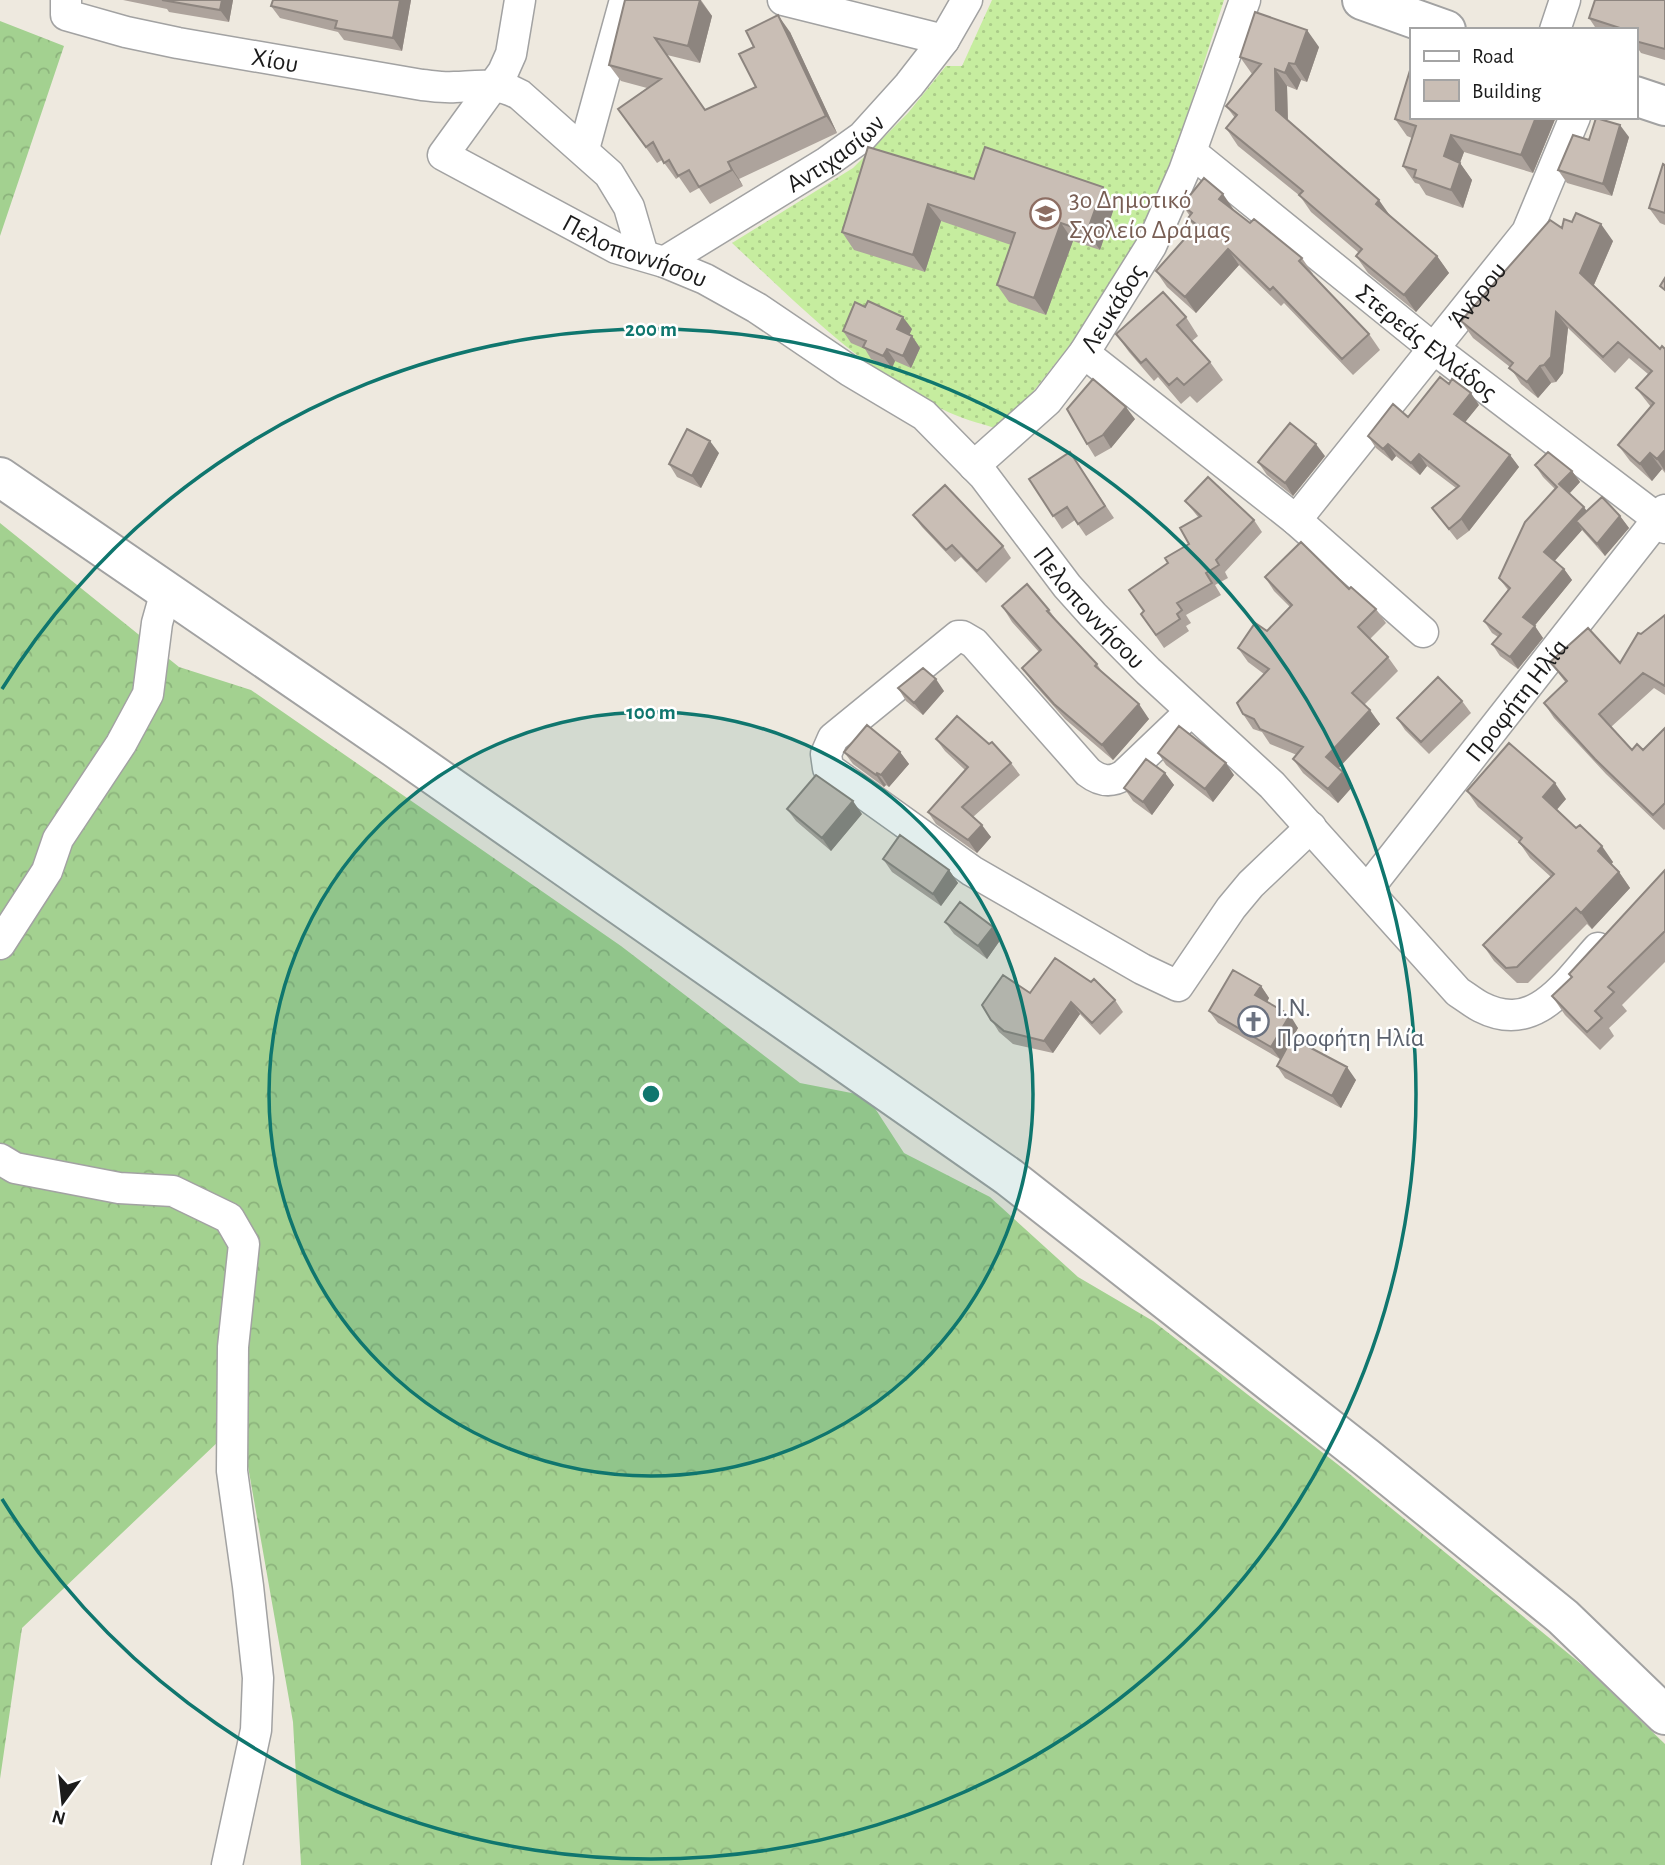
<svg xmlns="http://www.w3.org/2000/svg" width="1665" height="1865" font-family="'Alegreya Sans',sans-serif">
	<defs>
		<pattern id="forest-crowns" width="20" height="18" patternUnits="userSpaceOnUse" patternTransform="scale(1.75)"><rect width="20" height="18" fill="#a3d190"/><path d="M2 6a3 3 0 1 1 6 0M12 15a3 3 0 1 1 6 0" fill="none" stroke="#8cb37c"/></pattern>
		<pattern id="garden-dots" width="8" height="8" patternUnits="userSpaceOnUse" patternTransform="scale(1.75)"><rect width="8" height="8" fill="#c6ed9f"/><path d="M2 2h.1M6 6h.1" fill="none" stroke="#aacb88" stroke-width="1.8" stroke-linecap="round"/></pattern>
	</defs>
	<rect width="100%" height="100%" fill="#eee9df"/>
	<path fill="url(#forest-crowns)" d="M0 21 64 46 0 236Z
		M0 523 179 667 251 690 621 946 800 1083 867 1096 904 1153 990 1197 1078 1277 1153 1321 1341 1467 1586 1668 1665 1744V1865H301L293 1722 240 1421 22 1628 0 1779Z"/>
	<path fill="url(#garden-dots)" d="M992 0H1224L1161 197 1119 283 1021 407 998 429C979 423 959 418 942 409 861 370 797 303 732 243L853 168 908 113 946 66H962Z"/>
	<g fill="none" stroke-linecap="round" stroke-linejoin="round">
		<defs>
			<g id="minor">
				<path id="s1" d="M66 0V15L126 32 178 43 422 85C433 86 444 88 455 87 479 86 498 82 520 95L609 174 629 207 643 255"/>
				<path id="s2" d="M520 0 511 54 503 72 443 155 616 248 664 262 705 279 757 308 850 371 924 415 984 476 1067 586 1093 615 1148 671 1272 785 1458 992C1466 997 1473 1003 1481 1007 1536 1035 1566 983 1598 948"/>
				<path d="M783 0 944 40"/>
				<path d="M1555 30 1565 0"/>
				<path d="M584 149 625 0"/>
				<path id="s3" d="M1191 152 1433 348 1658 519 1665 528"/>
				<path id="s4" d="M664 262 827 162 862 137 909 85 944 40 967 0"/>
				<path d="M1084 353 1296 520 1423 632"/>
				<path id="s5" d="M974 466 1047 401 1084 353 1151 246 1184 171 1245 0"/>
				<path id="s6" d="M1296 520 1527 232 1575 117"/>
				<path d="M1190 712 1124 775C1111 783 1101 782 1088 772L974 643 962 636H958L833 738 826 754 828 768 972 871 1142 969 1178 986 1231 908 1251 884 1311 827"/>
				<path id="s7" d="M1367 890 1665 510"/>
				<path d="M0 944 47 871 58 839 121 744 148 694 157 623 166 591"/>
				<path d="M0 1159 15 1168 119 1188 173 1191 229 1218 244 1244 233 1347 232 1471 248 1586 258 1678 256 1730 227 1865"/>
			</g>
			<path id="tertiary" d="M1362 0 1446 30
				M1635 96 1665 106
				M0 477 395 748 1009 1177 1367 1458 1563 1617 1665 1715"/>
		</defs>
		<use href="#minor" stroke="#a2a2a2" stroke-width="33"/>
		<use href="#tertiary" stroke="#a2a2a2" stroke-width="42"/>
		<use href="#minor" stroke="#fff" stroke-width="30"/>
		<use href="#tertiary" stroke="#fff" stroke-width="38"/>
	</g>
	<path fill="#ada39c" d="M123 0H233L229 22 169 12 167 9Z
		M411 0 402 51 344 40 338 32 280 18 271 6Z
		M625 0H701L712 16 700 63 667 55 705 110 756 87 790 32 837 133 739 179 743 186 710 204 699 188 690 193 679 177 676 179 662 160 657 163 618 109 647 88 621 81 609 65Z
		M1665 0V60L1641 53 1635 44V30H1597L1589 18Z
		M1319 47 1307 82 1301 80 1297 90 1287 86 1288 121 1390 216 1437 256 1449 273 1416 312 1368 273 1356 256 1359 253 1311 212 1300 196 1238 146 1226 128 1235 118 1226 106 1252 74 1240 57Z
		M1556 117 1533 173 1464 152 1460 163 1472 180 1463 208 1426 195 1419 184 1415 183 1403 166 1412 138 1407 136 1395 119Z
		M1629 137 1612 196 1567 183 1558 170 1589 140Z
		M1665 165V225L1660 223 1649 208Z
		M974 179 1103 187 1115 205 1100 250 1073 241 1046 315 1009 302 997 285 1011 245 941 221 925 272 854 250 842 232Z
		M1182 205 1234 210 1250 223 1302 258 1313 274 1312 275 1369 334 1380 350 1353 375 1284 303 1281 306 1239 265 1196 313 1167 287 1156 271 1195 228 1188 218 1190 216Z
		M1562 228 1613 241 1594 285 1660 349H1665V473L1662 469 1652 481 1630 461 1618 445 1651 407 1636 388 1648 374 1629 358 1615 373 1568 328 1563 373 1556 382 1551 383 1538 398 1521 384 1510 367 1473 338 1461 321Z
		M1186 317 1198 336 1192 341 1210 362 1223 380 1197 403 1190 396 1181 404 1158 377 1154 381 1129 352 1116 334Z
		M912 329 909 335 912 336 920 348 911 368 895 361 892 368 871 359 865 349 851 343 843 331Z
		M1479 405 1465 422 1510 455 1519 467 1469 531 1457 540 1432 508 1456 488 1427 466 1420 475 1396 456 1392 461 1376 448 1368 436Z
		M1067 409 1135 419 1111 448 1095 457 1087 444Z
		M1070 452 1114 518 1086 536 1075 520 1062 529 1029 479Z
		M719 453 701 488 677 477 669 464Z
		M1325 456 1293 496 1267 475 1258 462Z
		M1535 465 1572 471 1580 482 1569 494 1587 511 1620 516 1629 528 1605 556 1582 530 1554 561 1564 569 1572 580 1534 626 1543 638 1518 669 1500 656 1492 644 1498 637 1492 633 1484 621 1508 590 1499 578 1555 489 1543 477Z
		M1185 501 1254 520 1262 532 1225 572 1228 578 1215 585 1221 595 1186 615 1191 623 1186 626 1189 631 1164 648 1141 614 1144 611 1168 563 1189 544 1199 518Z
		M913 515 1003 546 1011 558 986 583 961 557 955 562 922 527Z
		M1265 577 1349 589 1376 609 1386 623 1370 639 1388 657 1398 671 1364 705 1380 724 1338 768 1353 786 1338 803 1303 773 1293 759 1297 755 1270 744 1262 732 1253 729 1243 714 1264 674 1248 662 1238 648 1267 631 1290 607 1274 591Z
		M1002 606 1049 610 1060 625 1097 664 1102 672 1149 719 1113 760 1065 719 1033 683 1022 668 1039 652 1012 622Z
		M1665 615V695L1654 688 1611 727 1632 750H1643L1665 728V829L1664 830 1606 774 1554 718 1544 703 1566 683 1550 662 1620 663 1641 634Z
		M898 688 944 691 923 715 906 701Z
		M1462 701 1471 713 1429 754 1405 730 1397 718Z
		M936 739 1011 763 1020 775 973 817 991 837 977 853 936 824 928 812 965 770 945 751Z
		M844 752H900L909 764 889 787 886 785 884 787 853 764Z
		M1158 753 1234 775 1213 802 1166 765Z
		M1165 773 1174 785 1152 815 1133 801 1124 788Z
		M1467 791 1566 799 1556 810 1613 862 1611 865 1619 872 1630 888 1592 929 1587 924 1528 983H1517L1494 961 1483 945 1551 877 1530 858 1519 842 1478 807Z
		M787 809 862 814 831 851 796 821Z
		M883 859 949 870 958 883 941 906 892 872Z
		M1665 870V962L1622 1005 1627 1011 1609 1028 1614 1036 1600 1050 1565 1015 1552 996 1572 978 1569 974Z
		M945 922 1001 939 987 959 954 934Z
		M1261 986 1269 998 1267 1002 1298 1028 1292 1038 1356 1080 1341 1108 1285 1078 1277 1066 1291 1040 1280 1059 1218 1023 1209 1011Z
		M1030 993 1115 1000 1123 1012 1100 1035 1080 1014 1053 1053 1013 1044 999 1032 982 1005Z"/>
	<path fill="#8d857f" d="M222 0H233L229 22 220 10Z
		M400 0H411L402 51 393 38Z
		M700 0 712 16 700 63 688 46Z
		M778 15 790 32 837 133 826 116Z
		M1307 30 1319 47 1307 82 1295 64Z
		M1289 63 1301 80 1297 90 1285 73Z
		M1275 69 1287 86 1288 127 1276 110Z
		M1536 117H1556L1533 173 1521 155Z
		M1620 125 1629 137 1612 196 1603 184Z
		M1451 135 1464 152 1456 173 1444 156Z
		M728 162 739 179 743 186 732 170Z
		M1460 163 1472 180 1463 208 1451 190Z
		M1103 187 1115 205 1100 250 1087 232Z
		M1223 194 1234 210 1230 215 1219 199Z
		M1379 200 1391 217 1376 204Z
		M928 204 941 221 925 272 913 255Z
		M1061 223 1073 241 1046 315 1034 298Z
		M1601 224 1613 241 1592 289 1580 273Z
		M1228 249 1239 265 1196 313 1185 297Z
		M1437 256 1449 273 1416 312 1404 295Z
		M1556 312 1568 328 1563 373 1556 382 1544 365Z
		M903 317 912 329 906 342 897 329Z
		M912 336 920 348 911 368 903 356Z
		M887 349 895 361 892 368 883 356Z
		M1540 366 1551 383 1538 398 1527 382Z
		M1471 393 1479 405 1462 426 1454 414Z
		M1126 407 1135 419 1111 448 1103 435Z
		M710 441 719 453 701 488 692 476Z
		M1316 444 1325 456 1293 496 1285 483Z
		M1388 444 1396 456 1392 461 1383 449Z
		M1665 450V471L1657 459Z
		M1650 453 1662 469 1652 481 1640 464Z
		M1419 454 1427 466 1420 475 1411 463Z
		M1510 455 1519 467 1469 531 1461 519Z
		M1572 471 1580 482 1567 496 1559 484Z
		M1584 507 1592 519 1576 521 1582 530 1552 564 1544 552Z
		M1620 516 1629 528 1605 556 1597 544Z
		M1564 569 1572 580 1532 629 1523 617Z
		M1535 626 1543 638 1518 669 1510 657Z
		M936 679 944 691 923 715 914 703Z
		M1139 704 1149 719 1113 760 1102 745Z
		M1370 710 1380 724 1336 771 1326 757Z
		M900 752 909 764 889 787 881 775Z
		M1226 763 1234 775 1213 802 1205 789Z
		M1343 772 1353 786 1338 803 1328 789Z
		M877 773 886 785 884 787 876 775Z
		M1165 773 1174 785 1152 815 1143 802Z
		M1555 783 1566 799 1554 813 1543 797Z
		M853 801 862 814 831 851 822 838Z
		M982 825 991 837 977 853 968 840Z
		M1602 846 1613 862 1609 867 1598 851Z
		M949 870 958 883 941 906 933 894Z
		M1619 872 1630 888 1592 929 1581 913Z
		M993 927 1001 939 987 959 978 946Z
		M1261 986 1269 998 1264 1008 1255 995Z
		M1071 1002 1080 1014 1053 1053 1044 1041Z
		M1290 1015 1298 1028 1280 1059 1271 1047Z
		M1347 1067 1356 1080 1341 1108 1332 1096Z"/>
	<path fill="#c9beb5" stroke="#8d857f" stroke-width="2" d="M162 0H222L220 10Z
		M273 0H400L393 38 335 28 337 21 271 6Z
		M625 0H700L688 46 655 38 705 110 756 87 739 54 754 47 746 31 778 15 826 116 728 162 732 170 699 187 689 170 678 176 669 160 664 163 653 142 646 147 618 109 661 79 609 65Z
		M1595 0H1665V49L1635 41V30H1626L1589 18Z
		M1255 12 1307 30 1295 64 1289 63 1285 73 1275 69 1276 110 1379 200 1376 204 1437 256 1404 295 1356 256 1362 249 1299 195 1303 191 1226 128 1237 115 1226 106 1261 64 1240 57Z
		M1411 67V117H1536L1521 155 1451 135 1444 156 1460 163 1451 190 1414 177 1416 170 1403 166 1416 126 1395 119Z
		M1596 118 1620 125 1603 184 1558 170 1573 135 1589 140Z
		M868 147 974 179 985 147 1103 187 1087 232 1061 223 1034 298 997 285 1015 233 928 204 913 255 842 232Z
		M1663 164 1665 165V213L1649 208Z
		M1204 178 1223 194 1219 199 1250 223 1254 219 1302 258 1299 261 1369 334 1342 359 1273 287 1270 290 1228 249 1185 297 1156 271 1197 225 1188 218 1192 213 1182 205Z
		M1576 213 1601 224 1580 273 1660 349 1662 346 1665 349V450L1657 459 1650 453 1640 464 1618 445 1654 403 1636 388 1652 371 1618 342 1603 357 1556 312 1551 357 1544 365 1540 366 1527 382 1509 368 1513 363 1461 321 1550 220 1562 228 1564 219 1572 222Z
		M1665 278V290L1660 286Z
		M1163 292 1186 317 1177 325 1210 362 1184 385 1177 378 1169 385 1146 359 1141 363 1116 334Z
		M868 301 903 317 897 329 912 336 903 356 887 349 883 356 863 347 866 341 843 331 855 302 865 307Z
		M1440 377 1449 384 1452 379 1471 393 1454 414 1510 455 1461 519 1449 529 1432 508 1459 486 1419 454 1411 463 1388 444 1383 449 1368 436 1393 404 1408 417Z
		M1093 379 1126 407 1103 435 1087 444 1067 409Z
		M1290 423 1316 444 1285 483 1258 462Z
		M687 429 710 441 692 476 669 464Z
		M1070 452 1105 506 1078 524 1067 507 1053 516 1029 479Z
		M1548 452 1572 471 1559 484 1584 507 1544 552 1564 569 1523 617 1535 626 1510 657 1492 644 1501 634 1484 621 1510 588 1499 578 1525 522 1557 487 1535 465Z
		M1208 477 1254 520 1216 560 1219 565 1206 573 1212 583 1177 603 1182 610 1177 614 1180 619 1156 635 1141 614 1144 611 1129 590 1168 563 1165 558 1189 544 1180 528 1201 516 1185 501Z
		M945 485 1003 546 977 571 952 545 946 550 913 515Z
		M1602 497 1620 516 1597 544 1576 521Z
		M1301 542 1349 589 1351 587 1376 609 1358 627 1388 657 1352 693 1370 710 1326 757 1343 772 1328 789 1293 759 1303 747 1260 729 1254 719 1243 714 1237 703 1269 669 1238 648 1255 623 1267 631 1292 605 1265 577Z
		M1027 584 1049 610 1047 611 1097 664 1095 666 1139 704 1102 745 1054 704 1022 668 1041 650 1002 606Z
		M1665 615V686L1643 673 1599 714 1632 750 1637 744 1643 750 1665 728V803L1653 815 1595 759 1544 703 1567 681 1550 662 1588 628 1620 663 1638 633 1641 634Z
		M923 668 936 679 914 703 898 688Z
		M1438 677 1462 701 1421 742 1397 718Z
		M957 716 989 744 992 742 1011 763 962 807 982 825 968 840 928 812 968 767 936 739Z
		M867 725 900 752 881 775 877 773 876 775 844 752Z
		M1179 726 1226 763 1205 789 1158 753Z
		M1509 743 1555 783 1543 797 1576 828 1580 825 1602 846 1598 851 1619 872 1581 913 1576 908 1517 967 1506 968 1483 945 1554 874 1519 842 1522 838 1467 791Z
		M1146 759 1165 773 1143 802 1124 788Z
		M816 775 853 801 822 838 787 809Z
		M900 835 949 870 933 894 883 859Z
		M1665 870V931L1608 987 1614 992 1595 1011 1602 1018 1587 1032 1552 996 1572 977 1569 974Z
		M960 902 993 927 978 946 945 922Z
		M1055 958 1091 982 1094 979 1115 1000 1092 1023 1071 1002 1044 1041 1004 1031 991 1020 982 1005 1003 975 1030 993Z
		M1233 970 1261 986 1255 995 1290 1015 1271 1047 1209 1011Z
		M1292 1038 1347 1067 1332 1096 1277 1066Z"/>
	<circle cx="651" cy="1094" r="382" fill="#0f766e" fill-opacity=".12"/>
	<g fill="none" stroke="#0f766e" stroke-width="3.5">
		<circle cx="651" cy="1094" r="382"/>
		<path d="M2 689A765 765 0 1 1 2 1499"/>
	</g>
	<defs>
		<symbol id="school-ring" viewBox="-11 -11 22 22"><circle r="9.5" fill="#fff" stroke="#8d6e63" stroke-width="1.5"/><path d="M0-5L7-2L0 1L-7-2ZM-4 1L0 2.5L4 1V4Q0 6-4 4Z" fill="#8d6e63"/></symbol>
		<symbol id="church-ring" viewBox="-11 -11 22 22"><circle r="9.5" fill="#fff" stroke="#6b7280" stroke-width="1.5"/><path d="M-1.2-6h2.4v3.5h3.3v2.4h-3.3V6h-2.4V-.1h-3.3v-2.4h3.3Z" fill="#6b7280"/></symbol>
	</defs>
	<g fill-rule="evenodd">
		<use href="#school-ring" x="1028" y="196" width="35" height="35"/>
		<use href="#church-ring" x="1236" y="1004" width="35" height="35"/>
	</g>
	<g text-anchor="middle" stroke-width="5" stroke-linejoin="round" paint-order="stroke">
		<g font-size="26" fill="#1b1b1b" stroke="#fff">
			<text dy="9" stroke="none"><textPath href="#s1" startOffset="229">Χίου</textPath></text>
			<text dy="9" stroke="none"><textPath href="#s4" startOffset="203">Αντιχασίων</textPath></text>
			<text dy="9" stroke="none"><textPath href="#s2" startOffset="392">Πελοποννήσου</textPath></text>
			<text dy="9" stroke="none"><textPath href="#s6" startOffset="289">Άνδρου</textPath></text>
			<text dy="9" stroke="none"><textPath href="#s5" startOffset="212">Λευκάδος</textPath></text>
			<text dy="9" stroke="none"><textPath href="#s3" startOffset="303">Στερεάς Ελλάδος</textPath></text>
			<text dy="9" stroke="none"><textPath href="#s2" startOffset="980">Πελοποννήσου</textPath></text>
			<text dy="9" stroke="none"><textPath href="#s7" startOffset="242">Προφήτη Ηλία</textPath></text>
		</g>
		<g font-size="26" fill="#785e54" stroke="#fff" text-anchor="start">
			<text x="1069" y="208">3ο Δημοτικό<tspan x="1069" dy="30">Σχολείο Δράμας</tspan></text>
		</g>
		<g font-size="26" fill="#5b616d" stroke="#fff" text-anchor="start">
			<text x="1276" y="1016">Ι.Ν.<tspan x="1276" dy="30">Προφήτη Ηλία</tspan></text>
		</g>
	</g>
	<circle cx="651" cy="1094" r="10" fill="#0f766e" stroke="#fff" stroke-width="3.5"/>
	<g font-size="21" text-anchor="middle" font-weight="bold" fill="#0f766e" stroke="#fff" stroke-width="5" stroke-linejoin="round" paint-order="stroke">
		<text x="651" y="336">200 m</text>
		<text x="651" y="719">100 m</text>
	</g>
	<rect x="1410" y="28" width="228" height="91" fill="#ffffff" stroke="#a4a4a4" stroke-width="2"/>
	<rect x="1424" y="51" width="35" height="10" fill="#ffffff" stroke="#a4a4a4" stroke-width="2"/>
	<text x="1472" y="63" font-size="21" fill="#1b1b1b">Road</text>
	<rect x="1424" y="80" width="35" height="21" fill="#c9beb5" stroke="#a4a4a4" stroke-width="2"/>
	<text x="1472" y="98" font-size="21" fill="#1b1b1b">Building</text>
	<g transform="translate(63 1802) rotate(195)" stroke="#ffffff" stroke-width="5" paint-order="stroke">
	<path d="M0-5L12 26L0 18L-12 26Z" fill="#1b1b1b"/>
	<text y="-10" font-size="19" font-weight="bold" text-anchor="middle" fill="#1b1b1b">N</text>
	</g>
</svg>
